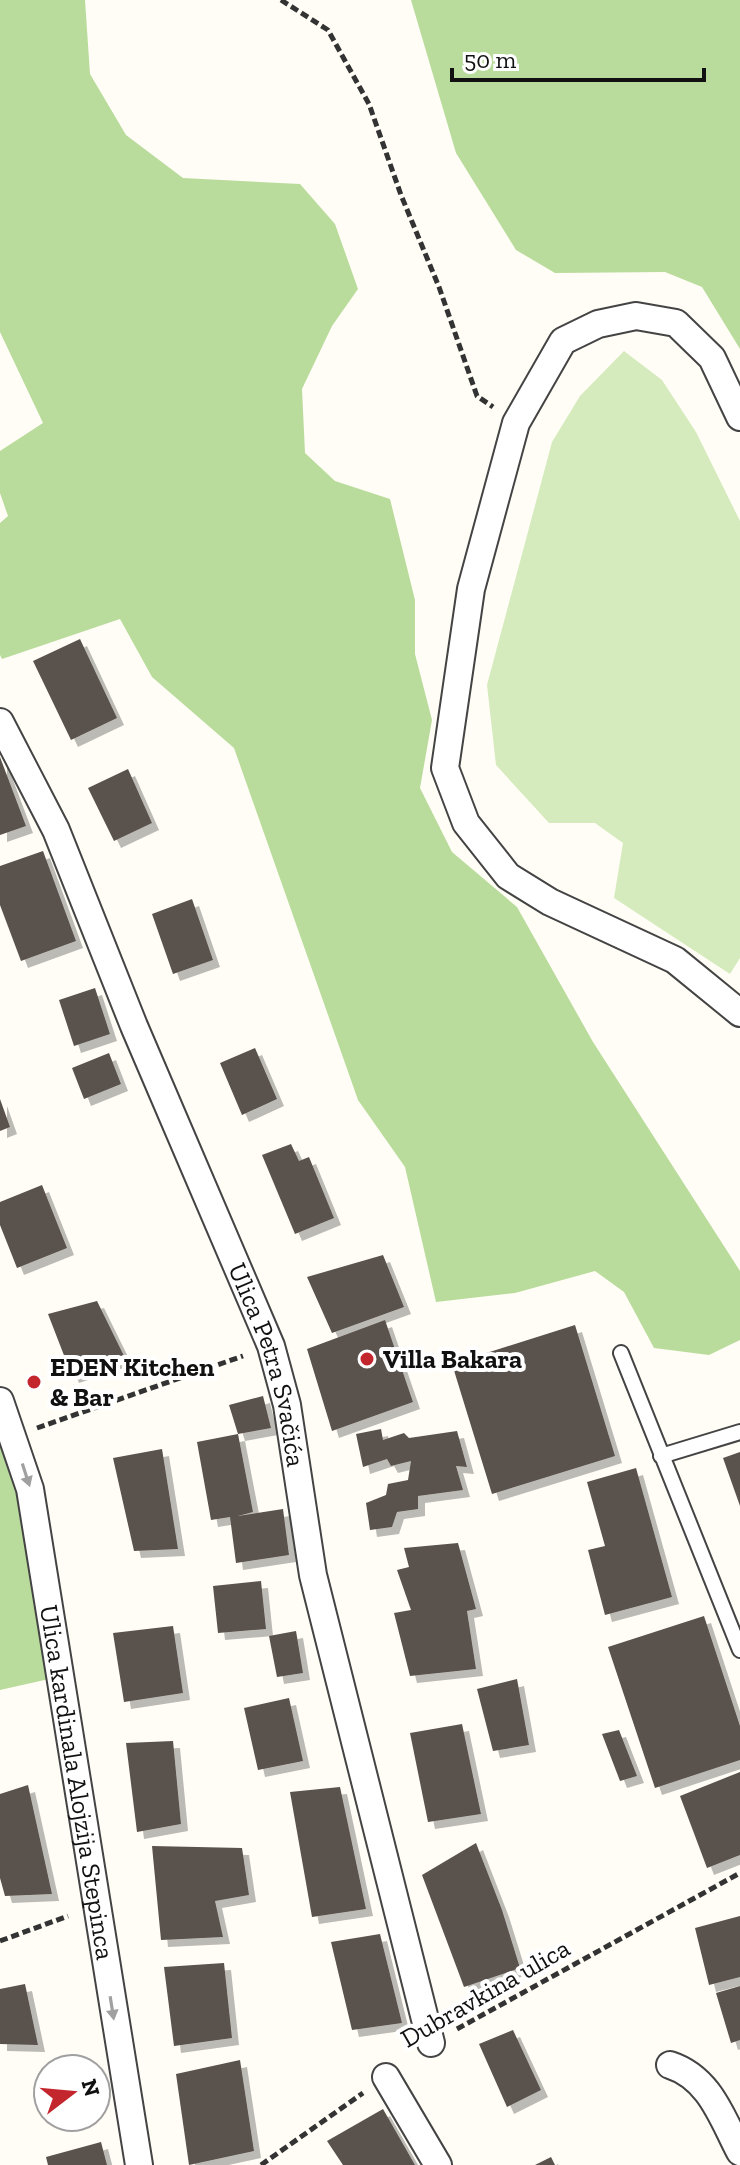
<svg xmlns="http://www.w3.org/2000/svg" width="740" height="2165" font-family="'Zilla Slab',serif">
	<defs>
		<filter id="shadow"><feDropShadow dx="7" dy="7" stdDeviation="0" flood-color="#0004"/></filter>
	</defs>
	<rect width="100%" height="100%" fill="#fffdf5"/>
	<path fill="#d5ebbd" d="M624 351 662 380 696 432 740 521V958L730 974 614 898 623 843 595 823H549L496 765 487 685 552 442 580 396Z"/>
	<path fill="#b9dc9c" d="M0 0H85L90 74 126 135 183 178 300 184 335 224 358 289 332 326 302 389 305 453 335 481 390 499 415 600V654L432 720 420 788 452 852 517 907 593 1042 740 1271V1340L709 1355 654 1348 624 1292 595 1271 515 1293 436 1302 405 1167 358 1100 234 748 152 677 120 619 2 659 0 655V523L8 516 0 493V451L43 423 0 332Z
		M411 0H740V349L702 287 665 272 555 273 516 250 456 153Z
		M0 1440 18 1493 49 1679 0 1690Z"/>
	<path fill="#5a524d" filter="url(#shadow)" d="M80 639 117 718 71 740 33 661Z
		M0 757 26 826 0 835Z
		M128 769 152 823 114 841 88 788Z
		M43 851 76 941 21 961 0 905V866Z
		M192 899 213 960 173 974 152 914Z
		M95 988 110 1034 74 1046 59 1000Z
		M255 1048 277 1099 242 1115 220 1063Z
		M109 1053 121 1084 84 1099 72 1068Z
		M0 1099 10 1127 0 1131Z
		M291 1144 299 1161 309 1157 334 1218 295 1234 262 1155Z
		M42 1185 67 1248 17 1268 0 1225V1202Z
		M383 1255 404 1307 332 1333 307 1277Z
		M97 1301 125 1358 72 1376 48 1314Z
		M385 1320 413 1402 332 1431 307 1349Z
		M575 1325 615 1456 492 1494 452 1364Z
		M263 1396 271 1428 238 1434 229 1405Z
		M381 1429 383 1440 404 1433 409 1438 457 1431 467 1467 456 1466 463 1490 418 1496V1509L397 1512 392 1527 370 1530 366 1503 386 1495 388 1484 408 1480 411 1461 391 1466 387 1459 363 1467 356 1434Z
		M238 1434 253 1512 238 1516 283 1509 289 1555 236 1563 230 1517 211 1520 197 1442Z
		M162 1449 178 1549 134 1551 113 1458Z
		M740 1452V1506L723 1458Z
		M636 1468 672 1597 605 1615 588 1550 605 1546 587 1482Z
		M458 1543 476 1609 467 1611 476 1669 410 1676 394 1613 411 1610 397 1570 409 1567 404 1548Z
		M261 1581 266 1629 218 1633 213 1586Z
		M704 1616 740 1726V1760L655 1788 608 1647Z
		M173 1626 183 1693 124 1702 113 1633Z
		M296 1631 303 1673 277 1677 269 1636Z
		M517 1679 529 1745 493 1751 477 1689Z
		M289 1698 303 1761 258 1770 244 1708Z
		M462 1724 481 1814 428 1822 410 1733Z
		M619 1730 637 1776 620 1781 602 1734Z
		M173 1741 181 1824 137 1832 126 1743Z
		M740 1772V1855L707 1868 680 1796Z
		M28 1785 52 1894 5 1896 0 1878V1794Z
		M340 1787 366 1909 312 1917 290 1792Z
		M476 1843 502 1910 520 1968 464 1987 422 1875Z
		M152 1846 242 1848 249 1895 215 1901 223 1937 161 1940Z
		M740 1916V1977L709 1985 695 1928Z
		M380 1934 402 2023 352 2030 331 1942Z
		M224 1963 232 2038 174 2046 164 1967Z
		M25 1984 38 2045 0 2044V1989Z
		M740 1986V2040L731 2043 716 1993Z
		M513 2030 541 2090 507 2107 479 2044Z
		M240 2060 254 2151 189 2165 176 2074Z
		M383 2109 415 2165H343L327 2141Z
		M101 2142 107 2165H48L46 2157Z
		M551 2157 555 2165H535Z"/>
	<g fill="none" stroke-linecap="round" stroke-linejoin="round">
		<defs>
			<path id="lane" d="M621 1353 740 1650
				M661 1456 740 1432"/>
			<g id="street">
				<path d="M740 417 712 358 676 323 636 316 598 324 563 341 516 423 471 589 445 768 466 823 508 876 550 902 675 960 740 1013"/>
				<path id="s1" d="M0 722 56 830 134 1026 271 1346 287 1405 313 1575 431 2043"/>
				<path id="s2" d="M0 1401 30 1489 139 2165"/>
				<path d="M670 2065C710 2078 722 2118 740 2152"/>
				<path d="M386 2077 438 2165"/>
			</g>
		</defs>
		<use href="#lane" stroke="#444" stroke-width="18"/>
		<use href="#street" stroke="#444" stroke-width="30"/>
		<path stroke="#333" stroke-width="5" stroke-dasharray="8 4" stroke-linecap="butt" d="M281 0 328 30 369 104 401 195 439 287 477 396 493 407
			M37 1428 243 1356
			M0 1941 68 1916
			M457 2029 740 1873
			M261 2165 363 2093"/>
		<use href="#lane" stroke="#fff" stroke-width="14"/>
		<use href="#street" stroke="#fff" stroke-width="26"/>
	</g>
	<defs><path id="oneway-solid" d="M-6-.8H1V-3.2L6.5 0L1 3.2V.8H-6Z" transform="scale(2)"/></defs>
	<g fill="#a0a0a0">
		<use href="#oneway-solid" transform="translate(26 1475) rotate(72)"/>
		<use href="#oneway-solid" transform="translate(112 2008) rotate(81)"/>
	</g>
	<g fill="#c4262e" stroke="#fff" stroke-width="3">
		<circle cx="367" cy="1359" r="8"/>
		<circle cx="34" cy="1382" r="8"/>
	</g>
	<g text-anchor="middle" stroke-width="8" stroke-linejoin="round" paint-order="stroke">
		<g font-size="26" font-weight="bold" fill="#111" stroke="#fff" text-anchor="start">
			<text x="383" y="1368">Villa Bakara</text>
			<text x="50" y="1376">EDEN Kitchen<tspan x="50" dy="30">&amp; Bar</tspan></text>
		</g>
		<g font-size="26" fill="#111" stroke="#fff">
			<text dy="9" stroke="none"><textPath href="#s1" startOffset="698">Ulica Petra Svačića</textPath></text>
			<text dy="9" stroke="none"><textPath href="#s2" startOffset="390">Ulica kardinala Alojzija Stepinca</textPath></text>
			<text transform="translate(485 1993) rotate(-30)" y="9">Dubravkina ulica</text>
		</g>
	</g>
	<g transform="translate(72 2093) rotate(74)"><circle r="38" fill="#ffffff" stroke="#a0a0a0" stroke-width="2"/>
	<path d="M0-6L14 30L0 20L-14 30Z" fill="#c4262e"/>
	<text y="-12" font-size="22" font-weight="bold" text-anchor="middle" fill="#111111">N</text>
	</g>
	<path d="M452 68v12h252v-12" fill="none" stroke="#111111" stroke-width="4"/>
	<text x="464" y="68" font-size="24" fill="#111111" stroke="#ffffff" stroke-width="6" paint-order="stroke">50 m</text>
</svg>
